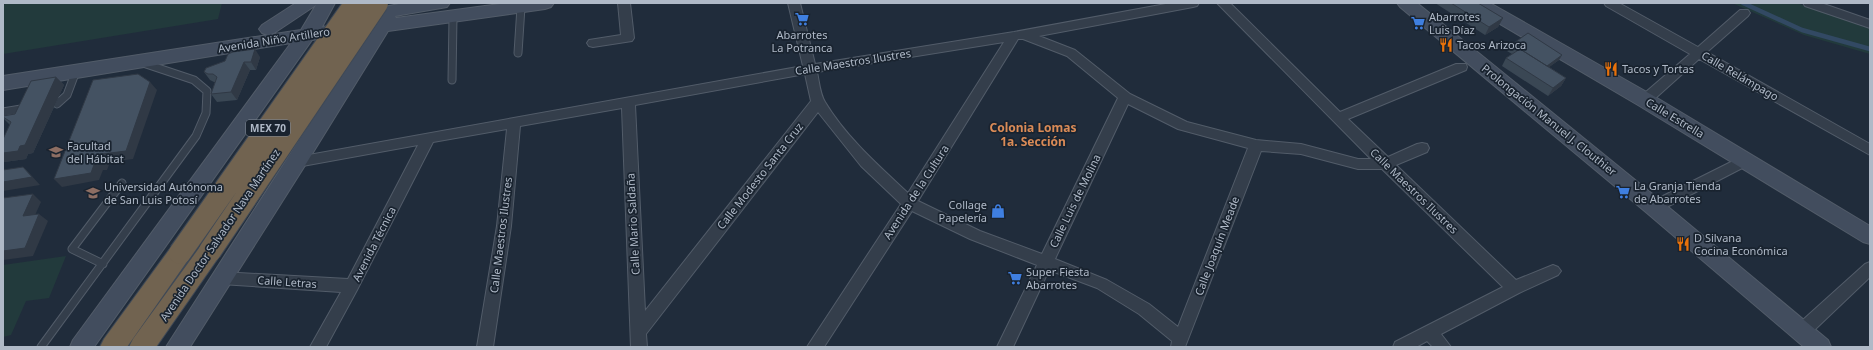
<svg xmlns="http://www.w3.org/2000/svg" width="1873" height="350" font-family="'Noto Sans',sans-serif">
	<rect width="100%" height="100%" fill="#202c3b"/>
	<path fill="#223a3c" d="M5 3H222L218 19 3 54V8Z
		M1732 3H1797L1870 29V54L1804 35Z
		M66 256 49 298 26 301 11 335 3 337V265Z"/>
	<g fill="none" stroke-linecap="round" stroke-linejoin="round">
		<path stroke="#324963" stroke-width="4.5" d="M1743 3 1802 30 1870 49"/>
		<defs>
			<path id="lane" d="M518 53 521 7
				M452 80 453 17
				M57 104 67 95 76 71
				M3 112 27 108
				M103 264 72 249 122 183
				M41 347 196 136 206 113 207 91 194 80 143 63"/>
			<path id="street" d="M618 3H630L634 38 632 41 593 47 589 46 587 43 589 40 621 35Z
				M788 3H800L815 64 1014 32 1171 3H1199L1197 6 1193 7 1039 36 1075 50 1130 94 1187 122 1256 140 1301 144 1358 159H1371L1217 3H1230L1340 112 1456 64H1466L1467 67 1466 70 1348 119 1388 157 1417 144 1422 143 1427 144 1429 148 1427 152 1396 165 1516 280 1553 265 1558 267 1561 271 1558 275 1519 293 1441 334 1451 347H1433L1427 341 1416 347H1393L1395 342 1503 287 1382 169H1358L1301 154 1261 151 1185 347H1171L1172 341 1139 314 1097 288 1049 270 1013 347H997L1037 265 970 239 912 211 824 347H807L901 204 861 166 818 112 646 334 647 347H631L622 108 520 126 511 226 493 347H477L497 226 507 129 433 142 357 290 326 347H310L341 292 221 284 216 282 213 278 216 274 221 272 348 279 418 145 297 167 292 166 290 162 292 158 803 66ZM1018 39H1023L1067 56 1118 98 1042 254 980 231 918 201ZM1004 42 908 193C879 166 846 137 825 102 820 94 819 81 817 72ZM805 74 811 101 645 311 635 105ZM1128 104 1178 129 1248 148 1178 327 1149 304 1107 280 1055 259Z
				M1604 3H1619L1698 47 1740 10H1748L1750 13 1748 16 1707 52 1870 144V155L1699 59 1650 103 1645 105 1640 103 1638 100 1640 97 1690 54 1606 6Z
				M1803 3H1821L1870 20V28L1805 6Z
				M1745 155 1750 156 1752 160 1750 164 1659 211 1654 213 1649 211 1647 207 1649 203Z
				M1870 262V277L1807 337 1801 339 1795 337 1793 332 1795 327 1865 264Z"/>
			<path id="secondary" d="M296 3H335L322 27 377 20 383 13 381 11 384 7 404 3H450L447 7 395 16 396 18 507 3H554L551 7 545 9 388 31 304 167 190 347H166L368 33 312 40 94 347H70L73 340 291 43 3 90V76L268 35 262 33 259 29 262 25ZM316 5 301 30 268 35 274 33Z
				M1397 3H1417L1661 201 1828 340 1831 347H1804L1647 213 1400 7Z
				M1468 3H1490L1652 95 1870 226V244L1863 242 1638 105 1471 7Z"/>
			<path id="highway" d="M210 242 218 244 222 251 218 258 156 347H129L133 339 202 244Z
				M180 243 188 246 192 253 188 260 127 347H100L104 339 172 246Z"/>
		</defs>
		<use href="#lane" stroke="#525c69" stroke-width="9"/>
		<use href="#street" stroke="#525c69" stroke-width="2"/>
		<use href="#secondary" stroke="#525c69" stroke-width="2"/>
		<use href="#highway" stroke="#3f4956" stroke-width="2"/>
		<use href="#lane" stroke="#343e4b" stroke-width="7"/>
		<use href="#street" fill="#343e4b" fill-rule="evenodd"/>
		<use href="#secondary" fill="#424d5e" fill-rule="evenodd"/>
		<use href="#highway" fill="#716350" fill-rule="evenodd"/>
		<defs>
			<path id="highway-bridge" d="M210 251 377 3
				M180 253 356 3"/>
		</defs>
		<use href="#highway-bridge" stroke="#3f4956" stroke-width="24" stroke-linecap="butt"/>
		<use href="#highway-bridge" stroke="#716350" stroke-width="22"/>
	</g>
	<path fill="#3a4754" d="M1435 3H1478L1503 18 1498 27 1485 35Z
		M1511 45 1562 55 1559 60 1549 67 1566 78 1561 86 1548 96 1502 66 1506 58 1512 54 1507 51Z
		M260 57 256 70H250L237 100 217 102 211 94 215 82H214L210 80 204 72Z
		M56 77 64 85 33 153 28 154 26 159 4 162 10 125 3 118V116L15 114Z"/>
	<path fill="#303945" d="M1503 18 1498 27 1485 35 1489 27Z
		M255 49 260 57 256 70 251 62Z
		M1562 55 1559 60 1541 73 1545 67Z
		M244 62 250 70 237 100 231 92Z
		M56 77 64 85 33 153 28 154 26 159 4 162 3 161V153L20 146Z
		M1566 78 1561 86 1548 96 1553 88Z
		M150 82 157 90 133 159 110 162 107 170H103L99 180 62 187 54 179 102 154Z
		M23 167 31 175 40 185 3 191V182Z
		M33 194 41 202 31 224 23 216Z
		M39 214 48 221 33 256 3 260V251Z"/>
	<path fill="#445262" stroke="#303945" d="M1451 3H1478L1503 18 1489 27Z
		M1528 33 1562 55 1547 66 1520 49 1518 50 1511 45Z
		M255 49 251 62H244L231 92 211 94 217 77 213 74H208L204 72 206 68 225 61 228 54 233 52Z
		M1520 49 1566 78 1553 88 1506 58Z
		M138 74 150 82 126 151 102 154 99 162H95L91 173 54 179 93 80Z
		M56 77 25 145 20 146 18 151 3 153V139L11 122 3 117V116L15 114 31 81Z
		M23 167 32 177 3 182V170Z
		M33 194 23 216 39 214 25 248 3 251V198Z"/>
	<defs>
		<symbol id="supermarket-bare" viewBox="-9 -9 18 18"><path d="M-6-5.5h2.5l.6 2H6L4.5 2H-2.5L-4.4-4H-6ZM-1.5 3.2a1.3 1.3 0 1 0 .1 0ZM3 3.2a1.3 1.3 0 1 0 .1 0Z" fill="#3f7fe0" stroke="#19232f" stroke-width="2.5" paint-order="stroke"/></symbol>
		<symbol id="restaurant-bare" viewBox="-9 -9 18 18"><path d="M-5-6h1v4h1v-4h1v4h1v-4h1v5L-1.5 .5V6h-2V.5L-5-1ZM5-6V6H3V1.5H1.5Q1.5-4 5-6Z" fill="#e8710a" stroke="#19232f" stroke-width="2.5" paint-order="stroke"/></symbol>
		<symbol id="university-bare" viewBox="-9 -9 18 18"><path d="M0-5L7-2L0 1L-7-2ZM-4 1L0 2.5L4 1V4Q0 6-4 4Z" fill="#8d6e63" stroke="#19232f" stroke-width="2.5" paint-order="stroke"/></symbol>
		<symbol id="shop-bare" viewBox="-9 -9 18 18"><path d="M-5-2.5h2.3a2.7 3.5 0 0 1 5.4 0H5L5.5 6h-11ZM-1.5-2.5h3a1.5 2.3 0 0 0-3 0Z" fill="#3f7fe0" stroke="#19232f" stroke-width="2.5" paint-order="stroke"/></symbol>
	</defs>
	<g fill-rule="evenodd">
		<use href="#supermarket-bare" x="792" y="9" width="20" height="20"/>
		<use href="#supermarket-bare" x="1408" y="13" width="20" height="20"/>
		<use href="#restaurant-bare" x="1436" y="35" width="20" height="20"/>
		<use href="#restaurant-bare" x="1601" y="59" width="20" height="20"/>
		<use href="#university-bare" x="46" y="142" width="20" height="20"/>
		<use href="#supermarket-bare" x="1613" y="182" width="20" height="20"/>
		<use href="#university-bare" x="83" y="183" width="20" height="20"/>
		<use href="#shop-bare" x="988" y="201" width="20" height="20"/>
		<use href="#restaurant-bare" x="1673" y="234" width="20" height="20"/>
		<use href="#supermarket-bare" x="1005" y="268" width="20" height="20"/>
	</g>
	<g text-anchor="middle" stroke-width="3.5" stroke-linejoin="round" paint-order="stroke">
		<rect fill="#19232f" stroke="#828c99" stroke-width="1" x="246" y="120" width="44" height="16" rx="3"/>
		<g font-size="10" font-weight="bold" fill="#afb9c7">
			<text x="268" y="132">MEX 70</text>
		</g>
		<g font-size="11" fill="#afb9c7" stroke="#19232f" text-anchor="start">
			<text x="1429" y="21">Abarrotes<tspan x="1429" dy="13">Luis Díaz</tspan></text>
			<text x="802" y="39" text-anchor="middle">Abarrotes<tspan x="802" dy="13">La Potranca</tspan></text>
			<text x="1457" y="49">Tacos Arizoca</text>
			<text x="1622" y="73">Tacos y Tortas</text>
			<text x="67" y="150">Facultad<tspan x="67" dy="13">del Hábitat</tspan></text>
			<text x="1634" y="190">La Granja Tienda<tspan x="1634" dy="13">de Abarrotes</tspan></text>
			<text x="104" y="191">Universidad Autónoma<tspan x="104" dy="13">de San Luis Potosí</tspan></text>
			<text x="987" y="209" text-anchor="end">Collage<tspan x="987" dy="13">Papelería</tspan></text>
			<text x="1694" y="242">D Silvana<tspan x="1694" dy="13">Cocina Económica</tspan></text>
			<text x="1026" y="276">Super Fiesta<tspan x="1026" dy="13">Abarrotes</tspan></text>
		</g>
		<g font-size="11" fill="#afb9c7" stroke="#19232f">
			<text transform="translate(274 40) rotate(-9)" y="4">Avenida Niño Artillero</text>
			<text transform="translate(853 62) rotate(-9)" y="4">Calle Maestros Ilustres</text>
			<text transform="translate(1740 76) rotate(30)" y="4">Calle Relámpago</text>
			<text transform="translate(1675 118) rotate(31)" y="4">Calle Estrella</text>
			<text transform="translate(1549 120) rotate(39)" y="4">Prolongación Manuel J. Clouthier</text>
			<text transform="translate(760 176) rotate(-52)" y="4">Calle Modesto Santa Cruz</text>
			<text transform="translate(1414 191) rotate(44)" y="4">Calle Maestros Ilustres</text>
			<text transform="translate(916 192) rotate(-57)" y="4">Avenida de la Cultura</text>
			<text transform="translate(1075 201) rotate(-64)" y="4">Calle Luis de Molina</text>
			<text transform="translate(633 224) rotate(-93)" y="4">Calle Mario Saldaña</text>
			<text transform="translate(220 235) rotate(-56)" y="4">Avenida Doctor Salvador Nava Martínez</text>
			<text transform="translate(501 235) rotate(-83)" y="4">Calle Maestros Ilustres</text>
			<text transform="translate(374 244) rotate(-63)" y="4">Avenida Técnica</text>
			<text transform="translate(1217 246) rotate(-69)" y="4">Calle Joaquín Meade</text>
			<text transform="translate(287 282) rotate(4)" y="4">Calle Letras</text>
		</g>
		<g font-size="12" font-weight="bold" fill="#da8b57" stroke="#19232f">
			<text x="1033" y="132">Colonia Lomas<tspan x="1033" dy="14">1a. Sección</tspan></text>
		</g>
	</g>
	<rect width="1873" height="350" fill="none" stroke="#afb9c7" stroke-width="8"/>
</svg>
